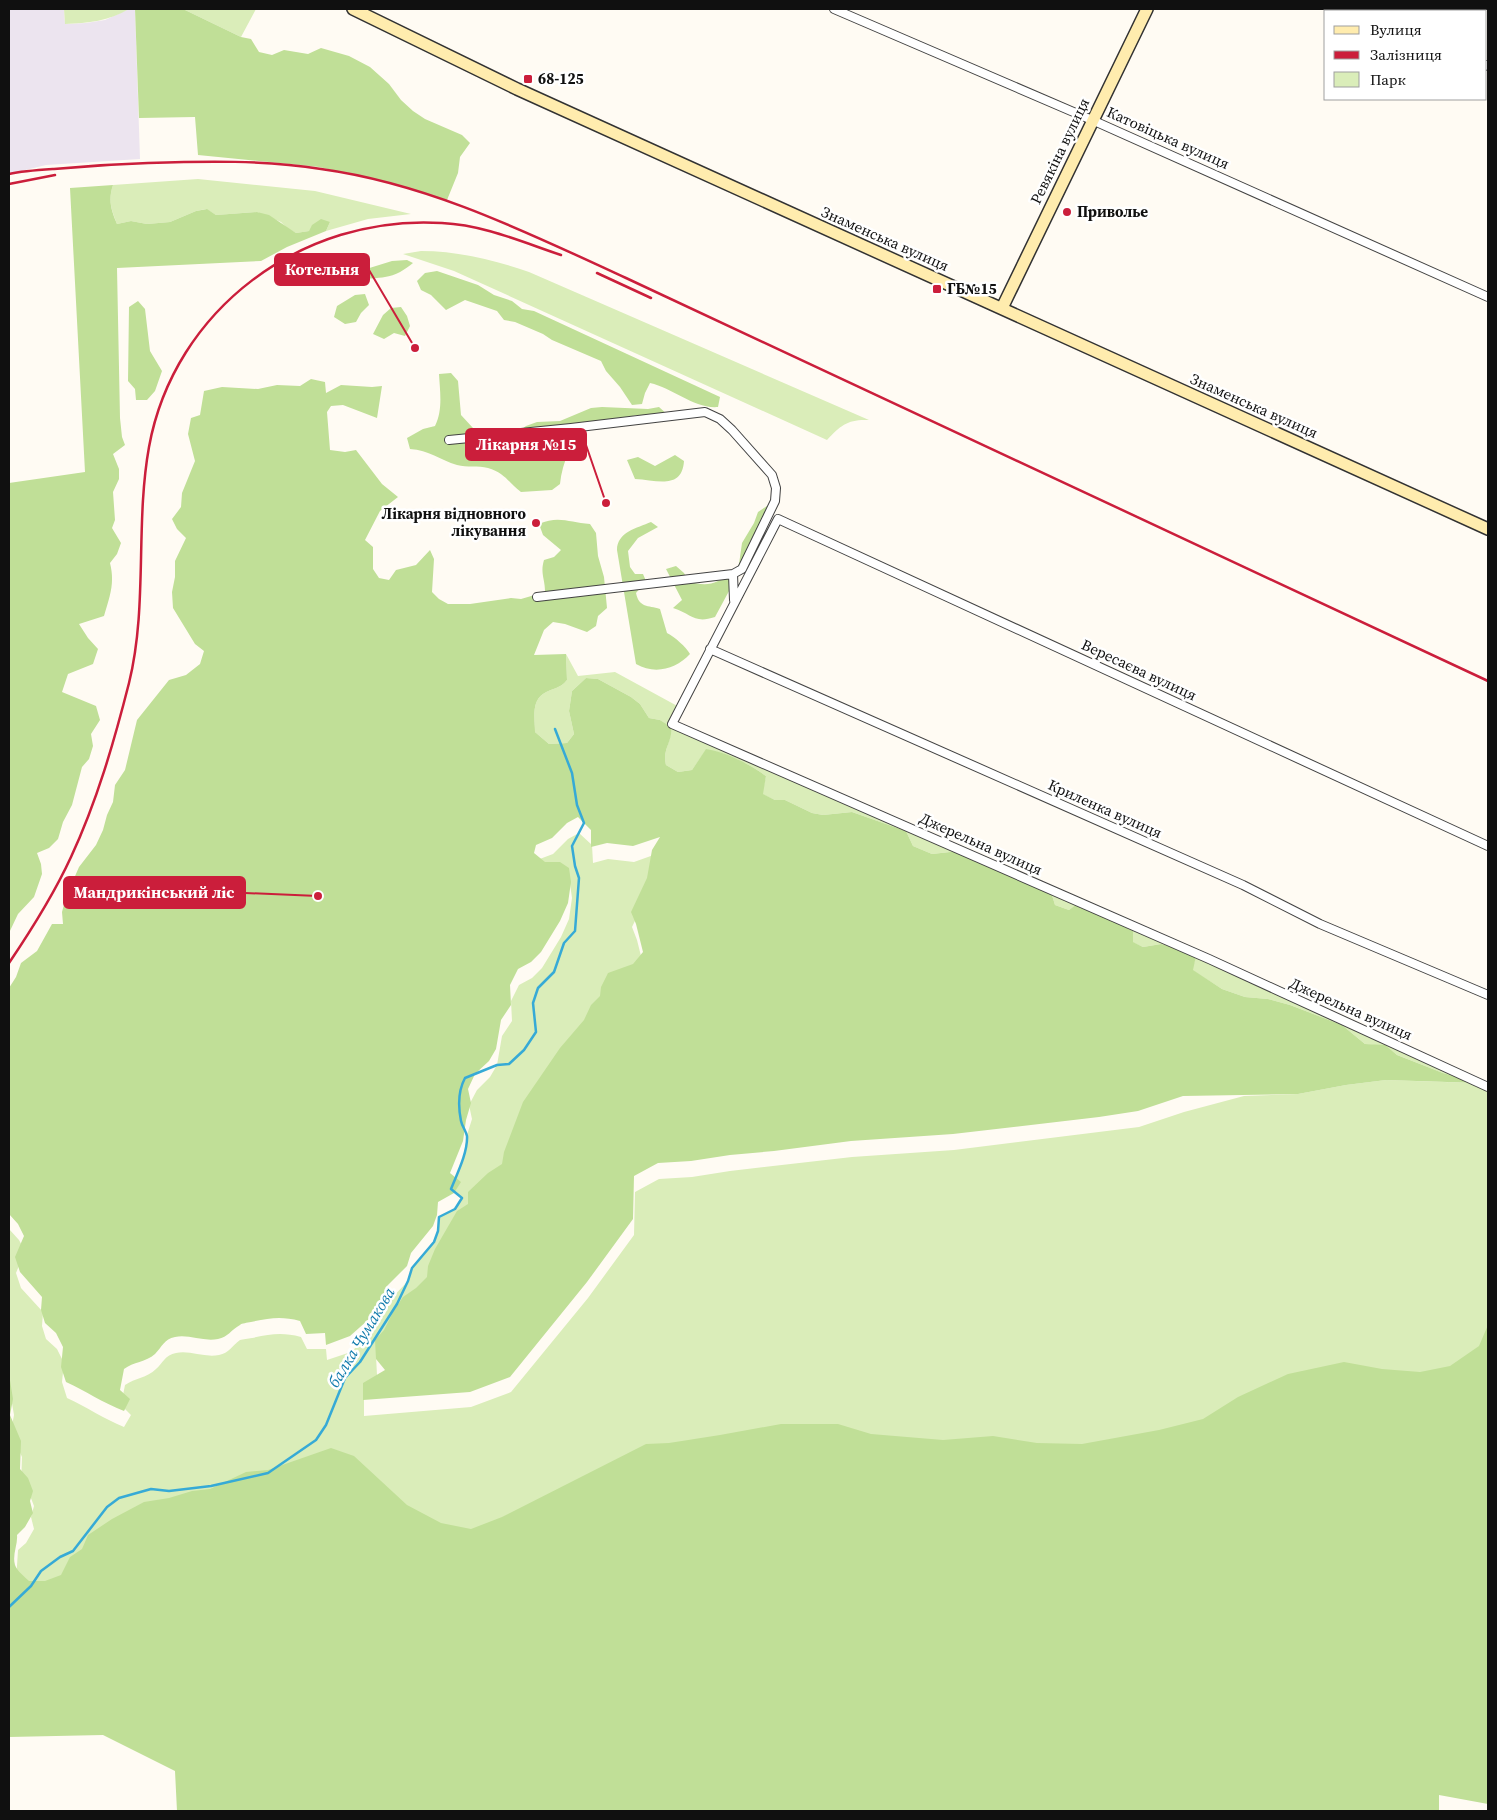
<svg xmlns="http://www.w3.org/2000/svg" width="1497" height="1820" font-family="'Source Serif 4',serif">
	<rect width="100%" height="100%" fill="#fffbf3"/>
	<path fill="#ece4ef" d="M9 9H64L65 24 86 23 105 20 129 9H135L140 159 46 165 9 174Z"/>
	<path fill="#daedb9" d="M64 9H129C109 21 88 23 65 24Z
		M183 9H256L241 37Z
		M198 179 315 191 411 214 368 219 326 231 330 222 309 231 296 233 287 228 281 222 257 212 216 215 206 209 196 211 170 222 147 224 131 221 117 224C111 209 108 200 113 185Z
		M421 251C458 251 494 260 529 272L869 420C848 419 841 425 827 440L454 271 403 254Z
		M566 654 578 676 615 672 681 708 672 725 1209 959 1488 1087V1338L1480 1362 1451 1382 1421 1388 1383 1385 1345 1377 1289 1389 1239 1413 1204 1435 1160 1446 1083 1460 1037 1459 994 1452 944 1455 872 1450 838 1439H782L721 1451 670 1459 647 1460 503 1533 472 1545 442 1539 408 1520 355 1471 332 1464 269 1485 247 1488 211 1505 193 1506 171 1514 145 1518 113 1534 89 1551 83 1564 71 1573 62 1590 46 1597H30L16 1582 18 1550 26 1543 34 1529 31 1517 34 1506 29 1493 21 1485 22 1457 11 1431 14 1415 9 1386V1229L19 1240 25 1251 16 1273 21 1288 43 1312 42 1326 46 1339 57 1349 64 1363 62 1382 67 1398C87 1407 104 1419 124 1427L131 1415 121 1405 125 1385C135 1378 147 1378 156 1369 163 1363 165 1355 176 1353 190 1350 204 1358 219 1355 229 1353 232 1346 240 1340 243 1339 248 1339 252 1338 271 1334 282 1332 301 1337L307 1349H326L327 1360 351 1352 369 1335 388 1302 408 1281 412 1268 434 1242 438 1231 439 1217 455 1209 462 1198 451 1189 464 1156 467 1135 472 1119 469 1105 477 1090 490 1077 497 1065 502 1036 512 1021 511 1001 519 985 532 978 542 968 561 937 569 919 572 898 570 884 561 878H546L535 869 537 860 553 854 568 839 579 833 592 845 593 863 608 859 634 862 662 852 653 866 648 894 632 927 637 940 644 968 634 979 609 989 602 1003 601 1012 592 1021 585 1035 561 1064 524 1117 505 1168 503 1180 489 1189 469 1207V1220L458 1227 436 1265 429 1282 428 1293 417 1303 404 1312 394 1327 385 1345 376 1356 377 1375 386 1386 364 1399V1416L471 1407 511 1392 588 1298 634 1235 635 1192 659 1179 692 1177 730 1171 852 1157 954 1150 1139 1127 1184 1112 1244 1096 1298 1094 1346 1085 1386 1080 1473 1083 1443 1073 1397 1055 1385 1046 1365 1044 1342 1025 1290 1005 1268 999 1245 997 1222 989 1192 970 1196 956 1173 947 1161 944 1143 947 1132 942 1133 931 1078 904 1069 910 1055 905 1052 895 992 868 959 851 932 854 913 846 906 831 852 812 823 815 812 813 785 800H775L762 794 766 776C749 764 727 752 706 750L692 770 678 772 666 765C662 748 673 742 670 727L660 720 649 718 640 704 631 697 598 679 586 678 572 691 569 711 574 734 567 743 549 744 535 732C535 720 531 702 543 694 552 688 560 689 567 680Z"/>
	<path fill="#c0df97" d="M135 9H183L241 37 251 39 259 52 272 55 284 50 308 54 321 48 349 56 370 67 389 84 401 100 413 111 425 119 462 135 470 143 460 157 458 173 447 200 391 183 319 167 198 155 195 117 139 118Z
		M113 185C108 200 111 210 117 224L131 221 147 224 170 222 196 211 207 209 216 215 257 212 269 215 296 233 309 231 312 225 321 219 330 222 326 231 287 247 261 261 117 268 120 418 122 437 125 445 113 454 119 469V479L113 492 115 520 112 528 121 543 117 554 110 563C115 583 110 596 104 616L79 624 88 638 98 649 93 664 68 674 62 692 96 706 100 720 91 734 93 746 89 759 82 767 72 805 63 822 58 839 49 848 37 853 41 864 42 874 34 897 18 914 9 933V483L85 472 70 188Z
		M407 260 413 263C406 269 395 276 385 277 375 279 343 280 334 278L340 273 363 270 392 261Z
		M437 271 478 285 494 295 512 301 522 309 534 311 720 397 718 407C694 409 673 388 650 383L645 393 642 404 632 405 620 387 606 371 601 361 552 340 543 334 515 322 504 320 497 311 465 300 446 310 431 295 421 290 417 281 425 273Z
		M365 294 369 305 361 313 356 322 345 324 334 317 337 306 355 295Z
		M138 301 145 309 150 351 162 371 155 391 147 400H136L135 389 128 381 129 307Z
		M401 307 407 316 410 326 405 336 394 333 384 339 373 334 383 315 391 308Z
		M451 373 458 381 461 415 485 441 507 440 526 426 537 422 560 421 591 408 602 407 648 409 659 407 668 415H637L616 420 585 422C573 440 562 462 560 484L552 490 521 492C509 483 505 473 488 468 478 465 467 468 457 465 440 460 429 450 410 449L407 438 423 429 435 426C443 410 440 392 439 374Z
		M311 379 325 382 326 393 341 385 372 387 382 386 377 418 343 405 331 406 327 412 330 450 345 452 356 450 382 484 398 497 380 511 365 540 373 547V569L379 578 389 580 396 570 416 565 430 550 434 559 432 592 439 599 448 604H470L511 598 521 599 545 592C545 579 540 573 544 560L554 557 561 550 543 535 539 524C559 515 570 523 590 524L596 533 598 556 604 577 607 608 598 616 596 626 587 632 565 624 553 622 544 630 534 655 566 654 567 680C560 689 552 688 543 694 531 702 535 720 535 732L549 744 567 743 574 734 569 711 572 691 586 678 598 679 631 697 640 704 649 718 660 720 671 727C673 742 662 748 666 765L678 772 692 770 706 749C727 752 749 764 766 776L763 794 775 800H785L812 813 823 815 852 812 906 831 913 846 932 854 959 851 992 868 1052 895 1055 905 1069 910 1077 904 1133 931V942L1143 947 1161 944 1173 947 1196 956 1193 970 1222 989 1245 997 1268 999 1290 1005 1342 1025 1365 1044 1385 1045 1397 1055 1443 1073 1478 1083 1386 1080 1346 1085 1298 1094 1183 1096 1138 1111 1099 1117 953 1134 851 1141 774 1151 730 1155 691 1161 658 1163 634 1176 633 1219 587 1282 510 1377 470 1392 363 1400V1383L385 1370 376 1359 375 1340 384 1330 393 1312 403 1297 416 1288 427 1277 428 1266 435 1249 457 1211 468 1204V1192L488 1173 502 1164 504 1152 523 1102 560 1048 584 1020 591 1005 600 996 601 987 608 973 633 964 643 952 636 924 631 912 647 878 652 850 660 837 633 846 607 843 591 847V830L578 817 567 823 552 838 536 845 534 853 545 862H560L569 868 571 882 568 903 560 921 541 952 531 962 518 969 510 985 511 1005 501 1020 496 1049 489 1061 475 1074 468 1089 471 1103 466 1120 463 1141 450 1173 461 1182 454 1193 438 1202 437 1215 433 1226 411 1253 407 1266 387 1286 381 1300 368 1320 350 1336 326 1345 325 1333 306 1334 300 1321C281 1316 270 1318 251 1322 247 1323 242 1323 240 1325 231 1330 228 1337 218 1339 203 1342 189 1334 175 1337 164 1339 162 1347 155 1354 146 1362 133 1362 124 1369L120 1390 130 1399 124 1411C103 1403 86 1391 66 1382L61 1367 63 1347 56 1333 45 1323 41 1310 42 1297 20 1272 15 1257 24 1236 18 1224 9 1214V988L16 977 21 963 37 951 52 924H63L62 912 66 897 79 867 96 845 103 830 107 815 113 802 115 785 125 770 137 720 169 680 186 675 200 664 204 651 195 644 173 608 172 592 175 577V561L186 538 177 529 172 519 181 507 182 493 195 461 188 434 191 418 200 415 204 391 222 387 258 389 277 385 300 386Z
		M675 455 684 461C682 490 657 480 635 479L627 460 638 457 655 466Z
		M767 506 770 515 715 617C694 624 692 614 673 608L682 600 666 569 676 566 684 573 689 582C699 584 708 586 718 581 724 578 727 575 733 574L739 564 742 543 754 523 758 512Z
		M651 522 658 527 638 538 628 551 630 567 635 574H643L646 581 636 593C639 608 648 605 660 609L667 633C675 637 686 647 690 654 676 669 655 675 636 664L617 550C617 532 637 528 651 522Z
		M1488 1325V1804L1439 1795V1811H177L175 1771 103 1735 9 1737V1374L13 1399 10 1415 21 1441 20 1469 28 1478 33 1491 30 1501 33 1513 25 1527 17 1535C18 1544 12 1555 15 1565 17 1571 25 1577 29 1581H45L61 1575 70 1557 82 1549 88 1535 112 1519 144 1502 169 1498 192 1491 210 1489 246 1472 268 1470 331 1448 354 1456 407 1505 441 1523 471 1529 502 1517 646 1444 669 1443 720 1435 781 1424H838L871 1434 943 1440 993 1436 1037 1443 1082 1444 1159 1430 1203 1419 1238 1397 1288 1374 1344 1362 1382 1369 1420 1372 1450 1366 1479 1346Z"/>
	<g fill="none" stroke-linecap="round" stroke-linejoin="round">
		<path stroke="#36aad6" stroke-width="2.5" d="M9 1607 31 1586 41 1571 60 1557 73 1551 107 1507 119 1498 151 1489 169 1491 211 1486 268 1473 316 1440 326 1425 345 1378 360 1362 397 1304 408 1281 412 1268 434 1242 438 1231 439 1217 455 1209 462 1198 451 1189C457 1174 468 1152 467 1136 466 1131 462 1126 461 1121 458 1106 458 1091 465 1078L497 1065 509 1064 524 1050 536 1032 533 1003 538 988 554 972 564 943 575 931 579 878 575 866 572 846 584 823 577 805 572 773 555 729"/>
		<defs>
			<path id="street" d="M834 9 1092 120 1488 297
				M1370 9 1374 11
				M1486 65 1488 66
				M449 440 571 428 705 412 720 419 732 430 772 475 776 488 775 501 742 569 733 574 537 597
				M733 574 734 600
				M710 649 1243 885 1320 924 1488 995
				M1488 846 778 519 672 724 1209 959 1488 1087"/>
			<path id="secondary" d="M353 9 517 89 1488 529
				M1002 308 1147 9"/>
		</defs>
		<use href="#street" stroke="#434343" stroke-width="10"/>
		<use href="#secondary" stroke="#323232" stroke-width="14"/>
		<use href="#street" stroke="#fff" stroke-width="8"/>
		<use href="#secondary" stroke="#ffecae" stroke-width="11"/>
		<path stroke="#cb1e3b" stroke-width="2.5" d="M9 174C23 171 39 170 54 169 85 166 116 164 148 163 206 161 264 160 321 169 430 184 528 233 626 278L1488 681
			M9 184 55 175
			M597 273 651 298
			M9 963C32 929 54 894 71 857 97 801 114 742 129 683 148 606 135 525 149 447 174 309 303 214 442 223 484 225 522 242 561 255"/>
	</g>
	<g fill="#cb1e3b" stroke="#fff" stroke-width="2">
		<rect x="523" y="74" width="10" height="10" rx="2.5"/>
		<circle cx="1067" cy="212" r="5"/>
		<rect x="932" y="284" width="10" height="10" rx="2.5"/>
		<circle cx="536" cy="523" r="5"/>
	</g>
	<g text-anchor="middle" stroke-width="5" stroke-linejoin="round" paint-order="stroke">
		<g font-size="15" font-weight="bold" fill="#101010" stroke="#fff" text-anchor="start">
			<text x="538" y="84">68-125</text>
			<text x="1077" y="217">Приволье</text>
			<text x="947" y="294">ГБ№15</text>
			<text x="526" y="519" text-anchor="end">Лікарня відновного<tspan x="526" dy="17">лікування</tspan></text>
		</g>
		<g font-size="15" fill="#101010" stroke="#fff">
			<text transform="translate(1168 138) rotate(24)" y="5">Катовіцька вулиця</text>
			<text transform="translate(1060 151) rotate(-64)" y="5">Ревякіна вулиця</text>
			<text transform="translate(885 239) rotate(24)" y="5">Знаменська вулиця</text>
			<text transform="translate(1254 406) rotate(24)" y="5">Знаменська вулиця</text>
			<text transform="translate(1139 670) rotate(25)" y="5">Вересаєва вулиця</text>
			<text transform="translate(1105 809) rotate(24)" y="5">Криленка вулиця</text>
			<text transform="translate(981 844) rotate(24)" y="5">Джерельна вулиця</text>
			<text transform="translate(1351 1009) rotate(24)" y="5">Джерельна вулиця</text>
		</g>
		<g font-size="16" font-style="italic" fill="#107bac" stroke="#fff">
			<text transform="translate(361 1337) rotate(-59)" y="6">балка Чумакова</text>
		</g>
	</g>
	<path fill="none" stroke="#cb1e3b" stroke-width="2" d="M415 348L369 270M606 503L586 445M318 896L245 893"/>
	<g fill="#cb1e3b" stroke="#fff" stroke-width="2">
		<circle cx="415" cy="348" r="5"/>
		<circle cx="606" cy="503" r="5"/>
		<circle cx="318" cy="896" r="5"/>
	</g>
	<g fill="#cb1e3b" stroke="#cb1e3b" stroke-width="2">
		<rect x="275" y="254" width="94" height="31" rx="5"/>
		<rect x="466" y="429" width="120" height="31" rx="5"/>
		<rect x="64" y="877" width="181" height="31" rx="5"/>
	</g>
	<g font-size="16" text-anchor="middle" font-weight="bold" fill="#fff">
		<text x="322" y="275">Котельня</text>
		<text x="526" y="450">Лікарня №15</text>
		<text x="154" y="898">Мандрикінський ліс</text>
	</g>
	<rect width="1497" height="1820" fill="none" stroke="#101010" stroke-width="20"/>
	<rect x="1324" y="10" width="162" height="90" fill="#ffffff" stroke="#9f9f9f"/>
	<rect x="1334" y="26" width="25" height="8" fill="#ffecae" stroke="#9f9f9f"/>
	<text x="1370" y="35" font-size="15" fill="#101010">Вулиця</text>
	<rect x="1334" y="51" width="25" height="8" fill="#cb1e3b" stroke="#9f9f9f"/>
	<text x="1370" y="60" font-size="15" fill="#101010">Залізниця</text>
	<rect x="1334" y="72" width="25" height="15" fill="#daedb9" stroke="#9f9f9f"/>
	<text x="1370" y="85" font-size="15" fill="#101010">Парк</text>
</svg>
